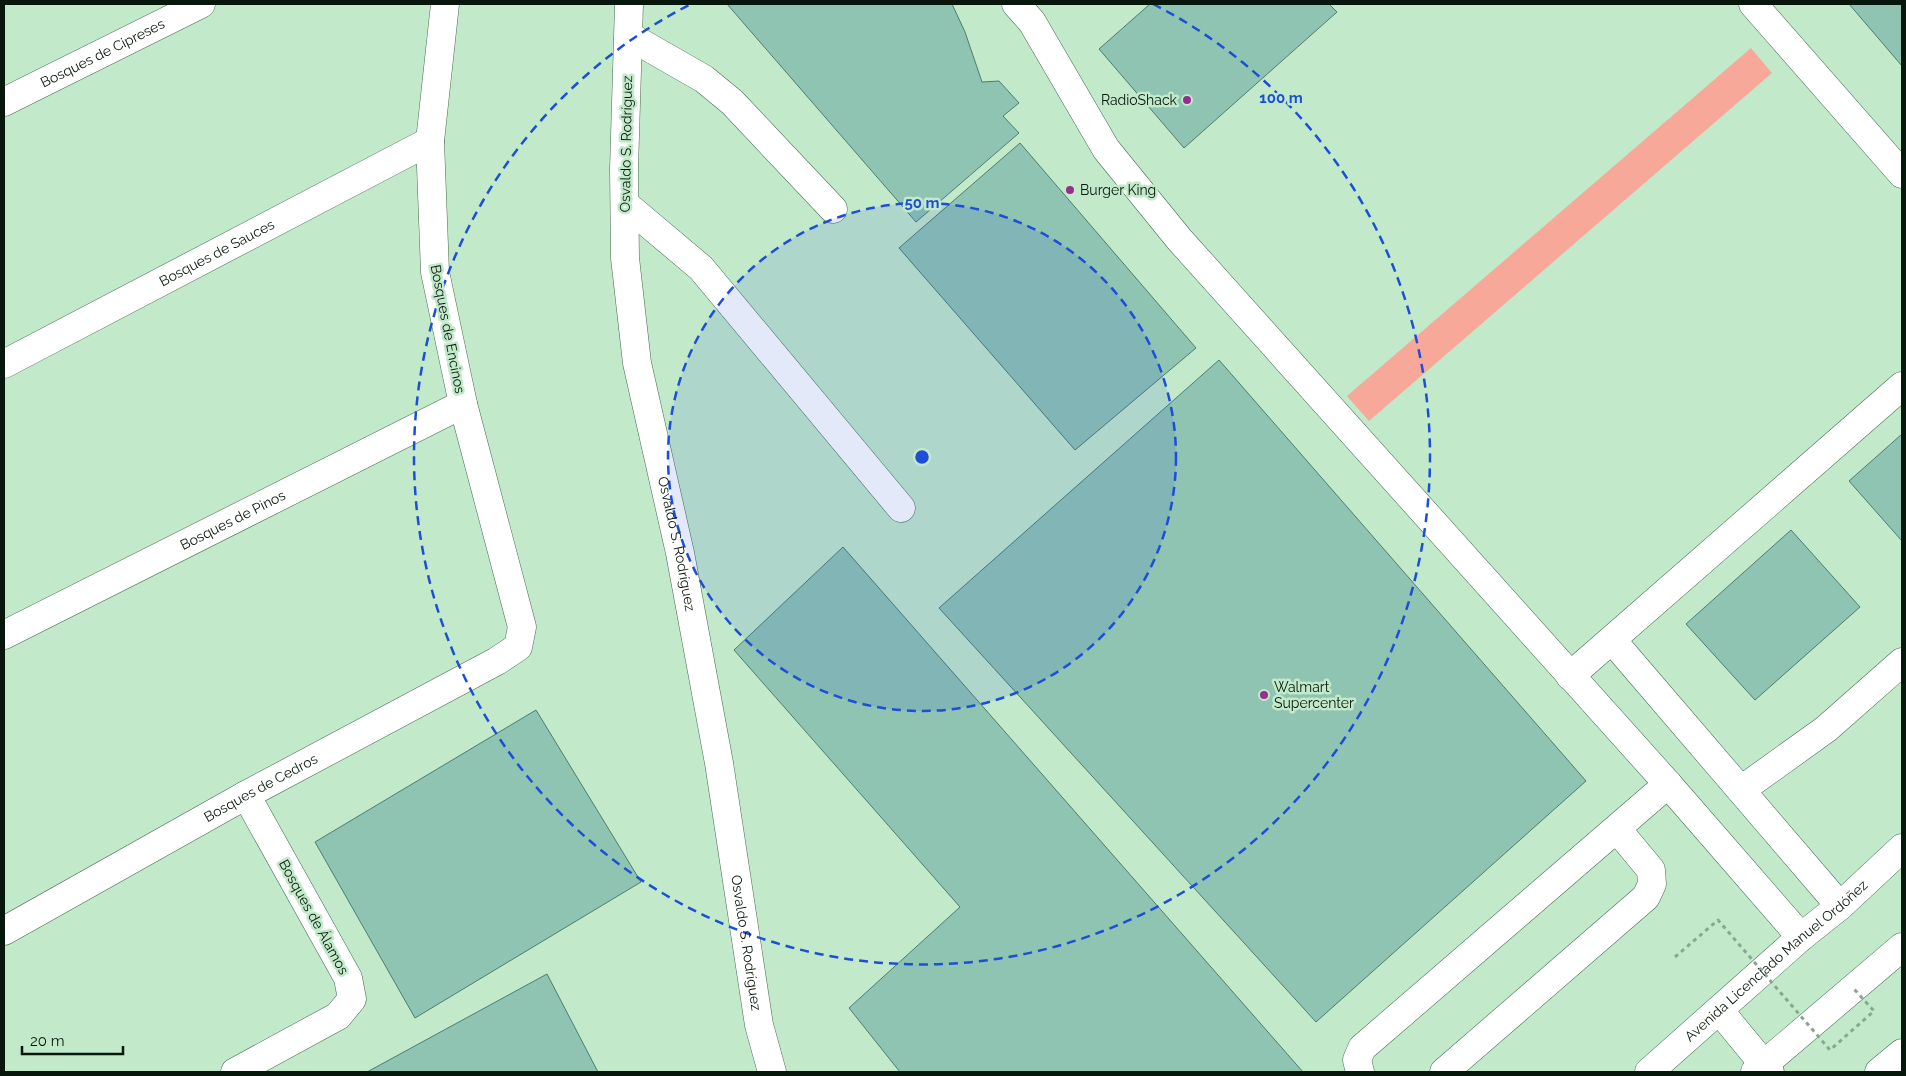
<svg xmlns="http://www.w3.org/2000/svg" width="1906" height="1076" font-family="Raleway,sans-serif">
	<rect width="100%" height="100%" fill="#c2eaca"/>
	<path fill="#f7a899" d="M1751 48 1772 73 1369 421 1347 396Z"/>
	<path fill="#8fc4b2" stroke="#4b7d6d" d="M727 4H952L965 32 982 82 999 81 1019 103 1003 116 1019 133 916 222Z
		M1150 4H1329L1337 12 1184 148 1099 49Z
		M1849 4H1902V66Z
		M1020 143 1196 348 1075 450 899 248Z
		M1219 360 1586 781 1316 1022 939 608Z
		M1902 434V541L1849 481Z
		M1791 530 1860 607 1755 700 1686 624Z
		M843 547 1303 1072H900L849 1008 960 907 734 650Z
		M536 710 641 882 415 1018 315 842Z
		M547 974 598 1072H367Z"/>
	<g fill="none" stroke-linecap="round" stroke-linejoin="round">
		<defs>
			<g id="minor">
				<path id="s1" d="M629 4 624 169 625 258 637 363 680 553 719 763 759 1025 772 1072"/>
				<path d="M1016 4 1032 22 1106 149 1179 239 1668 784 1801 937"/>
				<path d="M1753 4 1902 174"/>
				<path d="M629 36 704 79 732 102 833 209"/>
				<path id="s2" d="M4 102 201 4"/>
				<path d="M625 204 701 268 901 508"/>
				<path id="s3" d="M4 364 430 141"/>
				<path id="s4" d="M4 635 463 404"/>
				<path d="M1612 640 1840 906"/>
				<path d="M1570 676 1902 386"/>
				<path d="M1741 790 1826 729 1902 662"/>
				<path id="s5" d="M4 931 246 795 497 661 518 647 522 627 463 404 435 272 430 141 445 4"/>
				<path d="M1719 1010 1770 1072"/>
				<path d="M235 1072 338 1016 352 999 348 978 246 795"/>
				<path d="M1360 1072 1357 1060 1362 1048 1668 784"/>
				<path d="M1444 1072 1646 897 1652 884 1651 870 1617 829"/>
				<path d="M1879 1072 1902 1053"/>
			</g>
			<g id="major">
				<path id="s6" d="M1649 1072 1801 937 1840 906 1902 848"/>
				<path d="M1755 1072 1902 947"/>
			</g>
		</defs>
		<use href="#minor" stroke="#466b4f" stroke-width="29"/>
		<use href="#major" stroke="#466b4f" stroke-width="29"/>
		<use href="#minor" stroke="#fff" stroke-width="28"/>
		<use href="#major" stroke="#fff" stroke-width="28"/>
		<path stroke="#88a88e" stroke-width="3" stroke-dasharray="4 4" stroke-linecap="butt" d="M1675 957 1718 920 1830 1050 1874 1011 1854 989"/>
	</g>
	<circle cx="922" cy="457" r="254" fill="#1d4ed8" fill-opacity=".12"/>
	<g fill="none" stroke="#1d4ed8" stroke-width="2.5" stroke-dasharray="9 6">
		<circle cx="922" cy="457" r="254"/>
		<path d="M1153 4A508 508 0 1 1 691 4"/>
	</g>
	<g fill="#972d8f" stroke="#c2eaca" stroke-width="2">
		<circle cx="1187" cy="100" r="5"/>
		<circle cx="1070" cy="190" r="5"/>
		<circle cx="1264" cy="695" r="5"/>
	</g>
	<g text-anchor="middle" stroke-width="5" stroke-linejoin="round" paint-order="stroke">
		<g font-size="14" fill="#08170c" stroke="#c2eaca">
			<text dy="5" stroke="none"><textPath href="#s2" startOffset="110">Bosques de Cipreses</textPath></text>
			<text transform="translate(626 144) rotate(-89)" y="5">Osvaldo S. Rodríguez</text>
			<text dy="5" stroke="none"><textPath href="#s3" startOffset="240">Bosques de Sauces</textPath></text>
			<text transform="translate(448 329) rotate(79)" y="5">Bosques de Encinos</text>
			<text dy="5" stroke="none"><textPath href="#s4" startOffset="256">Bosques de Pinos</textPath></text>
			<text dy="5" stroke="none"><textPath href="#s1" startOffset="545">Osvaldo S. Rodríguez</textPath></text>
			<text dy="5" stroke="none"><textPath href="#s5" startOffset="294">Bosques de Cedros</textPath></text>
			<text transform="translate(314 917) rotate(61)" y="5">Bosques de Álamos</text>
			<text dy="5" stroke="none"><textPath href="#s1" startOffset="950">Osvaldo S. Rodríguez</textPath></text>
			<text dy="5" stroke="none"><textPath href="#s6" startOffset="169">Avenida Licenciado Manuel Ordóñez</textPath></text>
		</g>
		<g font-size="14" fill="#08170c" stroke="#c2eaca" text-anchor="start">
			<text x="1177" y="105" text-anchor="end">RadioShack</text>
			<text x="1080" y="195">Burger King</text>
			<text x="1274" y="692">Walmart<tspan x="1274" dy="16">Supercenter</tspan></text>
		</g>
	</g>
	<circle cx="922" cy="457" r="8" fill="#1d4ed8" stroke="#c2eaca" stroke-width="2.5"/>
	<g font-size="15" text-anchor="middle" font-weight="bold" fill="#1d4ed8" stroke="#c2eaca" stroke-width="5" stroke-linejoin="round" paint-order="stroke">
		<text x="1281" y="103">100 m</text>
		<text x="922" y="208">50 m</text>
	</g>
	<rect width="1906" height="1076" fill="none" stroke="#08170c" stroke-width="10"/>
	<path d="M22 1046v8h101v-8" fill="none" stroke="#08170c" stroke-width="2.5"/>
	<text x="30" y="1046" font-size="15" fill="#08170c" stroke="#c2eaca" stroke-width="4" paint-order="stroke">20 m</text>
</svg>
